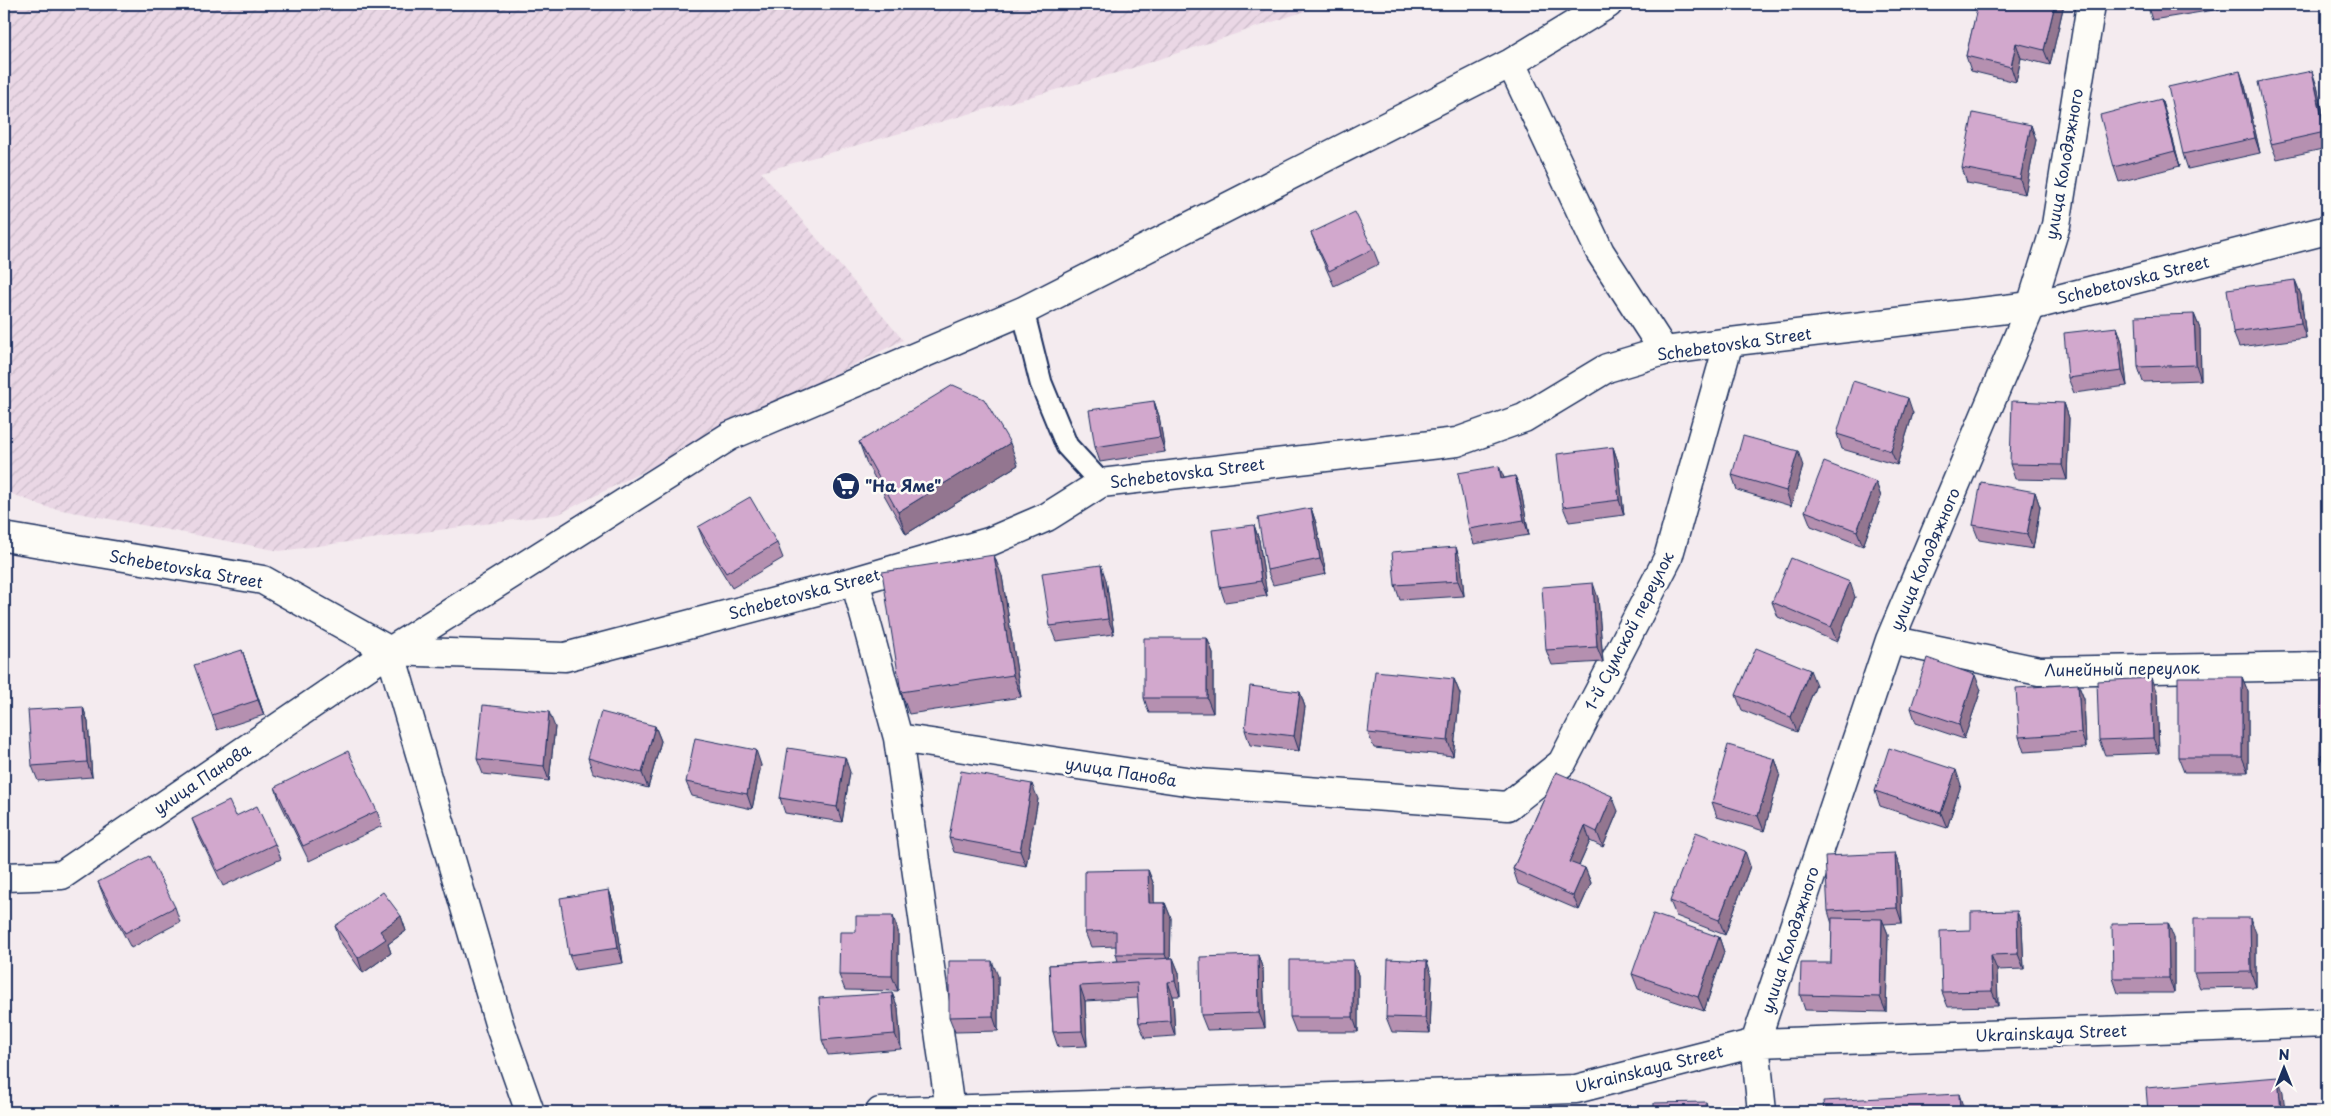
<svg xmlns="http://www.w3.org/2000/svg" width="2331" height="1116" font-family="'Playpen Sans',sans-serif">
	<defs>
		<pattern id="industrial-furrows" width="10" height="10" patternUnits="userSpaceOnUse" patternTransform="scale(1.25)"><rect width="10" height="10" fill="#ead7e5"/><path d="M-1 1l2-2M0 10L10 0M9 11l2-2" fill="none" stroke="#c8b9c7"/></pattern>
	</defs>
	<rect width="100%" height="100%" fill="#f4ebef"/>
	<filter id="ink" filterUnits="userSpaceOnUse"><feTurbulence type="fractalNoise" baseFrequency=".02" numOctaves="2"/><feDisplacementMap in="SourceGraphic" scale="10" xChannelSelector="R" yChannelSelector="G"/><feConvolveMatrix kernelMatrix="1 2 1 2 8 2 1 2 1" color-interpolation-filters="sRGB"/></filter>
	<g filter="url(#ink)">
		<path fill="url(#industrial-furrows)" d="M4 4H1327L1123 71 761 172 903 340 559 514 280 551 46 507 4 491Z"/>
		<g fill="none" stroke-linecap="round" stroke-linejoin="round">
			<defs>
				<path id="service" d="M1023 311 1041 383 1067 446 1101 483"/>
				<path id="minor" d="M4 537 263 580 390 651 565 657 855 581 989 542 1047 517 1101 483 1457 442 1524 418 1607 368 1664 351
					M855 581 898 738 1199 783 1508 806 1562 763 1668 558 1729 342
					M1890 640 2039 671 2327 666
					M390 651 500 1027 530 1112
					M898 738 950 1110
					M880 1112 1576 1089 1755 1043 2327 1023
					M1762 1112 1755 1043 1890 640 2031 306 2056 225 2091 4"/>
				<path id="tertiary" d="M1511 63 1600 252 1664 351 1729 342 2031 306 2327 230
					M4 877 62 875 390 651 730 436 1023 311 1511 63 1608 4"/>
			</defs>
			<use href="#service" stroke="#1b2f5e" stroke-width="25"/>
			<use href="#minor" stroke="#1b2f5e" stroke-width="31"/>
			<use href="#tertiary" stroke="#1b2f5e" stroke-width="31"/>
			<use href="#service" stroke="#fdfcf7" stroke-width="21"/>
			<use href="#minor" stroke="#fdfcf7" stroke-width="28"/>
			<use href="#tertiary" stroke="#fdfcf7" stroke-width="28"/>
		</g>
		<path fill="#b590b0" stroke="#1b2f5e" d="M1948 4H2064L2050 65 2021 58 2016 82 1971 71 1966 56 1977 10Z
			M2147 4H2219L2220 9 2152 20Z
			M2245 86 2260 153 2188 169 2183 154Z
			M2317 86 2327 131V148L2277 159 2271 144Z
			M2166 114 2180 166 2119 182 2114 167Z
			M2031 125 2036 140 2025 194 1967 183 1962 168Z
			M1311 233 1373 249 1379 264 1334 286 1317 248Z
			M2295 280 2301 295 2306 338 2239 347 2233 332Z
			M2194 314 2200 329 2201 380 2143 382 2138 367Z
			M2117 327 2122 342 2127 386 2074 393 2068 378Z
			M1154 401 1159 416 1165 452 1100 462 1095 447Z
			M2064 403 2069 418 2067 480 2015 479 2010 464Z
			M1913 413 1897 465 1842 449 1837 434Z
			M859 442 1018 465 906 534 867 464Z
			M1613 447 1618 462 1624 515 1569 522 1563 507Z
			M1803 466 1791 506 1737 490 1732 475Z
			M1515 476 1521 491 1529 535 1474 544 1469 529 1504 478Z
			M1876 482 1881 497 1863 546 1811 526 1805 511Z
			M2035 492 2040 507 2033 549 1979 540 1973 525Z
			M1311 508 1316 523 1326 574 1273 585 1267 570Z
			M1254 525 1259 540 1267 596 1225 602 1220 587Z
			M698 527 777 543 783 558 732 588 704 542Z
			M1461 562 1464 596 1400 600 1395 585Z
			M1002 576 1021 697 909 714 901 692Z
			M1106 580 1114 634 1056 641 1050 626Z
			M1855 597 1837 642 1778 617 1772 602Z
			M1598 598 1603 662 1552 665 1546 650Z
			M1207 638 1213 653V713H1149L1144 698Z
			M242 650 264 715 217 730 212 715Z
			M2327 674V770H2326L2320 755Z
			M2242 677 2248 692V772H2184L2178 757Z
			M1454 679 1460 694 1453 756 1374 748 1368 733Z
			M2078 684 2084 699 2086 748 2024 752 2019 737Z
			M1816 685 1797 732 1742 710 1736 695Z
			M1981 690 1964 739 1916 723 1911 708Z
			M1300 692 1305 707 1299 751 1250 745 1245 730Z
			M2157 693 2159 753 2105 755 2099 740Z
			M83 707 88 722 92 777 38 781 32 766Z
			M655 726 661 741 648 788 593 773 588 758Z
			M555 727 549 781 483 774 477 759Z
			M1775 759 1780 774 1764 831 1717 817 1712 802Z
			M761 765 752 809 692 796 686 782Z
			M850 772 842 822 785 813 780 798Z
			M1556 772 1618 811 1603 847 1590 841 1579 866 1585 868 1591 883 1579 910 1518 884 1513 869Z
			M1961 785 1947 828 1880 806 1875 791Z
			M275 787 377 811 382 826 309 861 280 802Z
			M1038 799 1026 866 954 852 949 838Z
			M236 816 275 844 281 859 223 886 198 834 192 819Z
			M1895 853 1900 868 1902 923 1884 924 1888 934 1886 1012 1805 1010 1800 995 1831 963 1832 924 1828 911Z
			M1750 866 1725 935 1676 916 1670 901Z
			M1148 870 1154 885V903H1165L1171 918 1170 958H1173L1179 973 1180 996H1173L1175 1036 1145 1038 1139 1023 1138 998 1085 1001 1087 1046 1058 1047 1053 1032 1049 965 1118 961 1116 954V946L1091 947 1085 932Z
			M98 882 175 907 180 922 131 948 104 897Z
			M609 890 614 905 623 963 575 970 569 955Z
			M401 916 406 931 388 944 391 953 363 973 340 941 335 926Z
			M2022 926 2024 969 1997 970 1998 1006 1948 1007 1942 992 1971 930Z
			M898 931V991L845 990 839 975Z
			M2256 933V987L2200 988 2194 973Z
			M1719 937 1724 952 1704 1011 1638 989 1632 974Z
			M2174 938V993H2118L2113 978Z
			M1258 955 1263 970 1265 1028 1207 1030 1201 1015Z
			M1353 960 1358 975V1032H1296L1290 1017Z
			M998 976V1031L955 1032 949 1017Z
			M1432 976 1430 1033 1392 1032 1386 1017Z
			M892 993 898 1008 901 1049 828 1055 822 1040Z"/>
		<path fill="#937690" stroke="#1b2f5e" d="M2055 4H2064L2050 65 2044 50Z
			M2016 43 2021 58 2016 82 2011 67Z
			M2240 71 2245 86 2260 153 2255 138Z
			M2312 71 2317 86 2327 131V137L2325 132Z
			M2161 99 2166 114 2180 166 2175 151Z
			M2031 125 2036 140 2025 194 2020 179Z
			M2295 280 2301 295 2306 338 2301 323Z
			M2194 314 2200 329 2201 380 2196 365Z
			M2117 327 2122 342 2127 386 2122 371Z
			M1908 398 1913 413 1897 465 1891 451Z
			M1154 401 1159 416 1165 452 1160 437Z
			M2064 403 2069 418 2067 480 2062 465Z
			M1010 443 1018 465 906 534 898 512Z
			M1613 447 1618 462 1624 515 1619 500Z
			M1798 451 1803 466 1791 506 1786 491Z
			M1499 466 1505 480 1501 479Z
			M1515 476 1521 491 1529 535 1524 520Z
			M1876 482 1881 497 1863 546 1857 531Z
			M2035 492 2040 507 2033 549 2027 534Z
			M1311 508 1316 523 1326 574 1320 559Z
			M1254 525 1259 540 1267 596 1261 581Z
			M1456 547 1461 562 1464 596 1458 581Z
			M994 555 1002 576 1021 697 1013 675Z
			M1101 565 1106 580 1114 634 1108 619Z
			M1850 582 1855 597 1837 642 1831 627Z
			M1593 583 1598 598 1603 662 1597 647Z
			M1207 638 1213 653V713L1207 698Z
			M242 650 247 665 264 715 258 700Z
			M1810 670 1816 685 1797 732 1791 717Z
			M1975 675 1981 690 1964 739 1959 724Z
			M2242 677 2248 692V772L2242 757Z
			M2151 678 2157 693 2159 753 2153 738Z
			M1454 679 1460 694 1453 756 1448 741Z
			M2078 684 2084 699 2086 748 2081 733Z
			M1300 692 1305 707 1299 751 1294 736Z
			M83 707 88 722 92 777 87 762Z
			M549 712 555 727 549 781 544 766Z
			M655 726 661 741 648 788 642 773Z
			M756 750 761 765 752 809 747 794Z
			M845 757 850 772 842 822 837 807Z
			M1775 759 1780 774 1764 831 1758 816Z
			M1956 770 1961 785 1947 828 1941 813Z
			M1032 784 1038 799 1026 866 1020 851Z
			M1612 796 1618 811 1603 847 1597 832Z
			M1585 826 1590 841 1574 877 1569 862Z
			M1745 851 1750 866 1725 935 1719 920Z
			M1895 853 1900 868 1902 923 1897 908Z
			M1585 868 1591 883 1579 910 1573 896Z
			M1148 870 1154 885V918L1149 903Z
			M609 890 614 905 623 963 618 948Z
			M1165 903 1171 918 1170 969 1165 954Z
			M2017 911 2022 926 2024 969 2018 954Z
			M401 916 406 931 388 944 391 953 363 973 358 958 380 931Z
			M893 916 898 931V991L892 976Z
			M2250 918 2256 933V987L2251 972Z
			M1882 919 1888 934 1886 1012 1880 997Z
			M2168 923 2174 938V993L2169 978Z
			M1719 937 1724 952 1704 1011 1698 997Z
			M1258 955 1263 970 1265 1028 1259 1013Z
			M1991 955 1997 970 1998 1006 1992 991Z
			M1173 958 1179 973 1180 996 1175 981Z
			M1353 960 1358 975V1032L1353 1017Z
			M992 961 998 976V1031L993 1016Z
			M1427 961 1432 976 1430 1033 1425 1018Z
			M1168 982 1173 996 1175 1036 1170 1021Z
			M1080 986 1085 1001 1087 1046 1082 1031Z
			M892 993 898 1008 901 1049 895 1034Z
			M2278 1077 2283 1092 2285 1112H2281Z
			M1959 1094 1964 1109V1112H1960Z
			M1706 1102 1709 1112H1706Z"/>
		<path fill="#d2a8cd" stroke="#1b2f5e" d="M1978 4H2055L2044 50 2016 43 2011 67 1966 56Z
			M2240 71 2255 138 2183 154 2168 87Z
			M2312 71 2325 132 2271 144 2258 82Z
			M2161 99 2175 151 2114 167 2100 115Z
			M1973 113 2031 125 2020 179 1962 168Z
			M1355 212 1373 249 1329 271 1311 233Z
			M2295 280 2301 323 2233 332 2227 289Z
			M2194 314 2196 365 2138 367 2136 316Z
			M2117 327 2122 371 2068 378 2064 333Z
			M1853 381 1908 398 1891 451 1837 434Z
			M953 385 984 399 1010 443 898 512 859 442Z
			M1154 401 1160 437 1095 447 1089 410Z
			M2012 401 2064 403 2062 465 2010 464Z
			M1743 436 1798 451 1786 491 1732 475Z
			M1613 447 1619 500 1563 507 1557 454Z
			M1824 462 1876 482 1857 531 1805 511Z
			M1499 466 1501 479 1515 476 1524 520 1469 529 1458 473Z
			M1981 482 2035 492 2027 534 1973 525Z
			M750 497 777 543 726 573 698 527Z
			M1311 508 1320 559 1267 570 1258 518Z
			M1254 525 1261 581 1220 587 1212 530Z
			M1456 547 1458 581 1395 585 1392 552Z
			M994 555 1013 675 901 692 882 572Z
			M1791 558 1850 582 1831 627 1772 602Z
			M1101 565 1108 619 1050 626 1042 573Z
			M1593 583 1597 647 1546 650 1542 587Z
			M1144 638H1207V698H1144Z
			M1756 648 1810 670 1791 717 1736 695Z
			M242 650 258 700 212 715 194 665Z
			M1927 658 1975 675 1959 724 1911 708Z
			M1375 671 1454 679 1448 741 1368 733Z
			M2322 674H2327V755H2320Z
			M2178 677H2242V757H2178Z
			M2151 678 2153 738 2099 740 2097 681Z
			M2078 684 2081 733 2019 737 2016 688Z
			M1250 686 1300 692 1294 736 1245 730Z
			M483 705 549 712 544 766 477 759Z
			M83 707 87 762 32 766 28 710Z
			M601 712 655 726 642 773 588 758Z
			M695 738 756 750 747 794 686 782Z
			M1728 745 1775 759 1758 816 1712 802Z
			M788 748 845 757 837 807 780 798Z
			M1889 748 1956 770 1941 813 1875 791Z
			M348 751 377 811 303 846 275 787Z
			M961 771 1032 784 1020 851 949 838Z
			M1556 772 1612 796 1597 832 1585 826 1569 862 1585 868 1573 896 1513 869Z
			M229 801 236 816 257 806 275 844 218 871 192 819Z
			M1696 832 1745 851 1719 920 1670 901Z
			M1895 853 1897 908 1828 911 1825 856Z
			M149 856 175 907 125 933 98 882Z
			M1148 870 1149 903H1165V954H1116V931L1085 932V871Z
			M609 890 618 948 569 955 560 898Z
			M383 892 401 916 380 931 386 939 358 958 335 926Z
			M2017 911 2018 954 1991 955 1992 991 1942 992 1940 931 1971 930V912Z
			M1653 914 1719 937 1698 997 1632 974Z
			M856 916H893L892 976 839 975 840 932H856Z
			M1832 918 1882 919 1880 997 1800 995 1801 963H1831Z
			M2194 918H2250L2251 972 2194 973Z
			M2168 923 2169 978H2113L2112 924Z
			M1258 955 1259 1013 1201 1015 1200 957Z
			M1173 958 1175 981 1168 982 1170 1021 1139 1023 1137 983 1080 986 1082 1031 1053 1032 1049 965Z
			M1388 959 1427 961 1425 1018 1386 1017Z
			M1290 960H1353V1017H1290Z
			M949 961H992L993 1016 949 1017Z
			M892 993 895 1034 822 1040 819 998Z
			M2278 1077 2281 1112H2148L2146 1088Z
			M1959 1094 1960 1112H1824L1823 1101Z
			M1706 1102V1112H1654V1103Z"/>
	</g>
	<defs>
		<symbol id="supermarket-disc" viewBox="-11 -11 22 22"><circle r="9.5" fill="#1b2f5e" stroke="#fdfcf7"/><path d="M-6-5.5h2.5l.6 2H6L4.5 2H-2.5L-4.4-4H-6ZM-1.5 3.2a1.3 1.3 0 1 0 .1 0ZM3 3.2a1.3 1.3 0 1 0 .1 0Z" fill="#fff"/></symbol>
	</defs>
	<g fill-rule="evenodd">
		<use href="#supermarket-disc" x="830" y="470" width="32" height="32"/>
	</g>
	<g text-anchor="middle" stroke-width="5" stroke-linejoin="round" paint-order="stroke">
		<g font-size="16" fill="#1b2f5e" stroke="#fdfcf7">
			<text transform="translate(2064 164) rotate(-80)" y="6">улица Колодяжного</text>
			<text transform="translate(2133 280) rotate(-14)" y="6">Schebetovska Street</text>
			<text transform="translate(1734 344) rotate(-8)" y="6">Schebetovska Street</text>
			<text transform="translate(1187 473) rotate(-7)" y="6">Schebetovska Street</text>
			<text transform="translate(1925 559) rotate(-67)" y="6">улица Колодяжного</text>
			<text transform="translate(186 569) rotate(10)" y="6">Schebetovska Street</text>
			<text transform="translate(804 594) rotate(-15)" y="6">Schebetovska Street</text>
			<text transform="translate(1629 631) rotate(-63)" y="6">1-й Сумской переулок</text>
			<text transform="translate(2122 669) rotate(-1)" y="6">Линейный переулок</text>
			<text transform="translate(1121 772) rotate(9)" y="6">улица Панова</text>
			<text transform="translate(202 779) rotate(-34)" y="6">улица Панова</text>
			<text transform="translate(1790 940) rotate(-72)" y="6">улица Колодяжного</text>
			<text transform="translate(2051 1033) rotate(-2)" y="6">Ukrainskaya Street</text>
			<text transform="translate(1649 1069) rotate(-14)" y="6">Ukrainskaya Street</text>
		</g>
		<g font-size="16" font-weight="bold" fill="#1b2f5e" stroke="#fdfcf7" text-anchor="start">
			<text x="865" y="492">"На Яме"</text>
		</g>
	</g>
	<rect width="2331" height="1116" fill="none" stroke="#fdfcf7" stroke-width="20"/>
	<rect x="10" y="10" width="2311" height="1096" fill="none" stroke="#1b2f5e" stroke-width="2" filter="url(#ink)"/>
	<g transform="translate(2284 1068)" stroke="#fdfcf7" stroke-width="4" paint-order="stroke">
	<path d="M0-4L9 19L0 12L-9 19Z" fill="#1b2f5e"/>
	<text y="-8" font-size="14" font-weight="bold" text-anchor="middle" fill="#1b2f5e">N</text>
	</g>
</svg>
